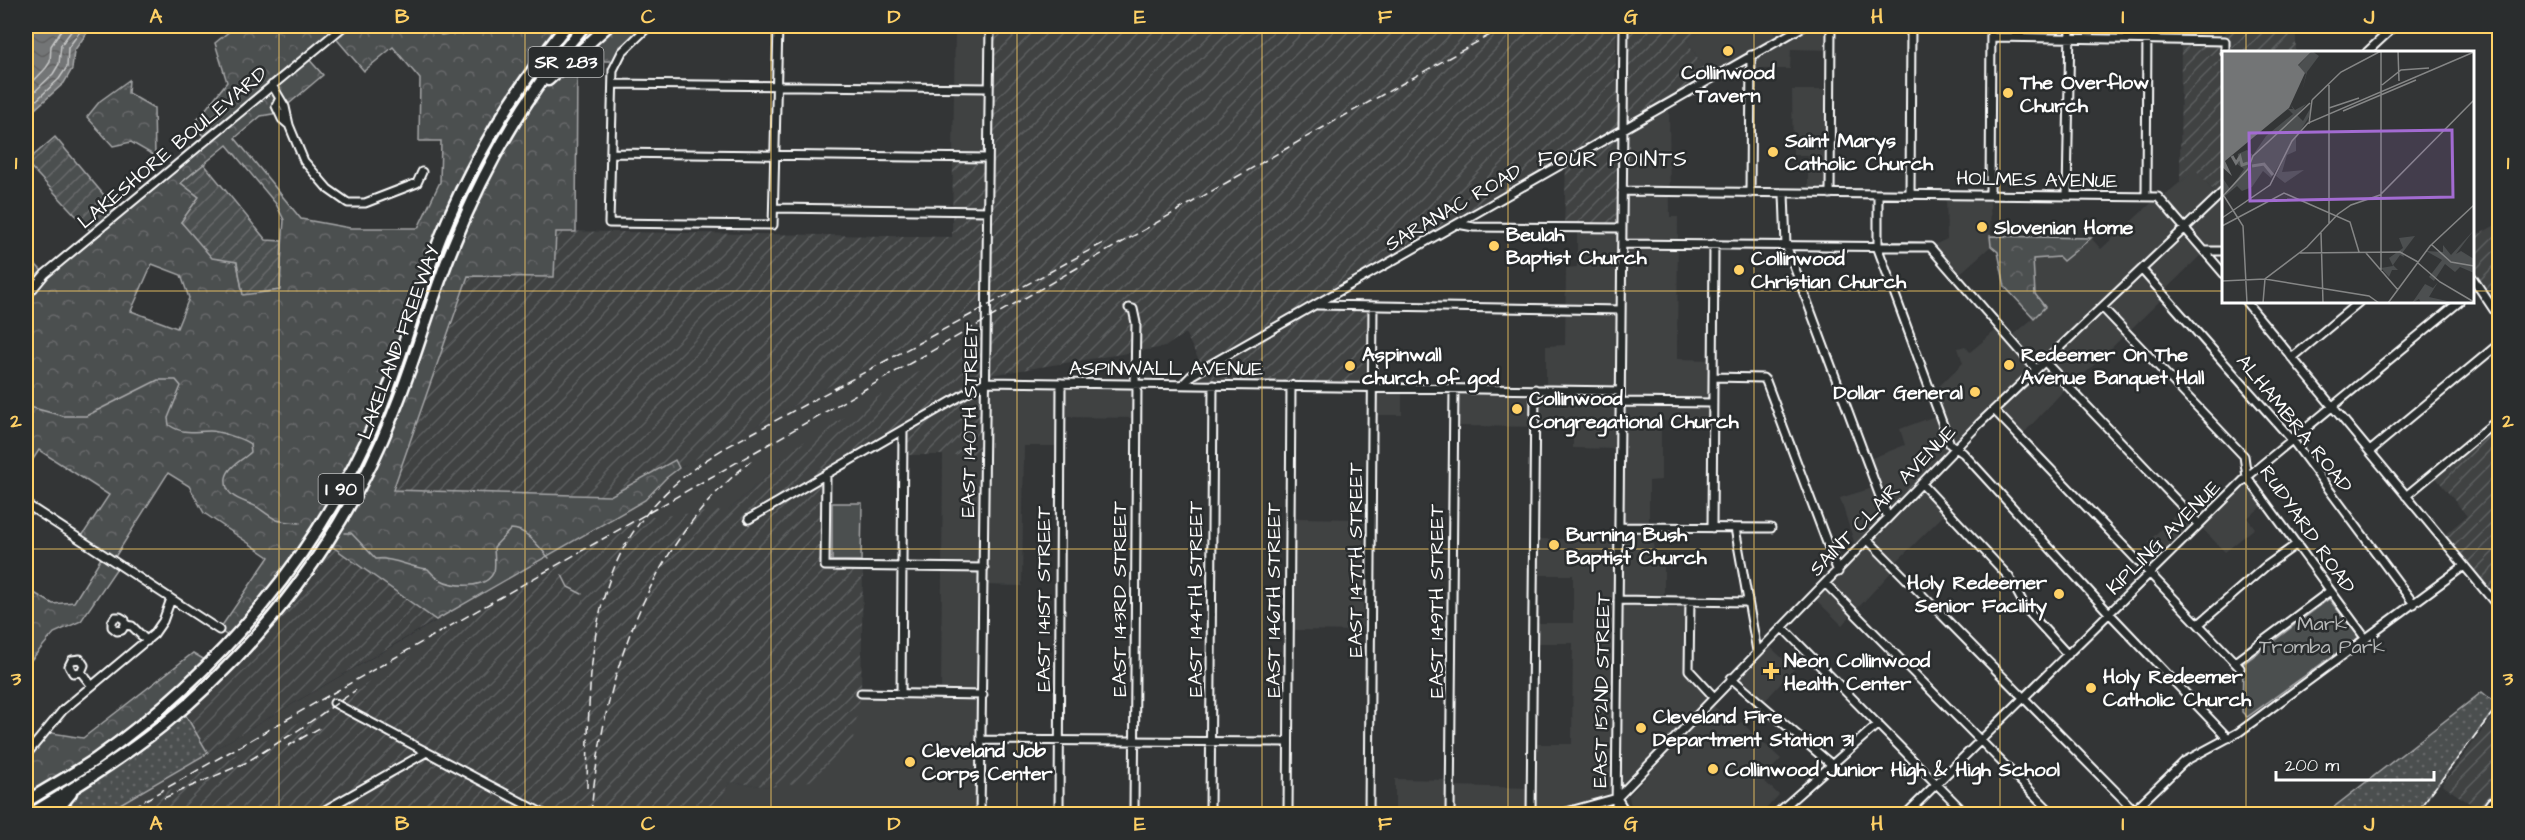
<svg xmlns="http://www.w3.org/2000/svg" width="2525" height="840" font-family="'Architects Daughter',sans-serif">
	<defs>
		<pattern id="industrial-furrows" width="10" height="10" patternUnits="userSpaceOnUse" patternTransform="scale(1.5)"><rect width="10" height="10" fill="#404243"/><path d="M-1 1l2-2M0 10L10 0M9 11l2-2" fill="none" stroke="#5d5e5f"/></pattern>
		<pattern id="grass-dots" width="8" height="8" patternUnits="userSpaceOnUse" patternTransform="scale(1.5)"><rect width="8" height="8" fill="#4c4f50"/><path d="M2 2h.1M6 6h.1" fill="none" stroke="#67696a" stroke-width="1.8" stroke-linecap="round"/></pattern>
		<pattern id="forest-crowns" width="20" height="18" patternUnits="userSpaceOnUse" patternTransform="scale(1.5)"><rect width="20" height="18" fill="#4c4f50"/><path d="M2 6a3 3 0 1 1 6 0M12 15a3 3 0 1 1 6 0" fill="none" stroke="#67696a"/></pattern>
		<pattern id="garden-furrows" width="10" height="10" patternUnits="userSpaceOnUse" patternTransform="scale(1.5)"><rect width="10" height="10" fill="#4c4f50"/><path d="M-1 1l2-2M0 10L10 0M9 11l2-2" fill="none" stroke="#67696a"/></pattern>
		<pattern id="water-waves" width="16" height="10" patternUnits="userSpaceOnUse" patternTransform="scale(1.5)"><rect width="16" height="10" fill="#737576"/><path d="M0 5q4-4 8 0t8 0" fill="none" stroke="#606061"/></pattern>
	</defs>
	<rect width="100%" height="100%" fill="#333536"/>
	<filter id="ink" filterUnits="userSpaceOnUse"><feTurbulence type="fractalNoise" baseFrequency=".0167" numOctaves="2"/><feDisplacementMap in="SourceGraphic" scale="12" xChannelSelector="R" yChannelSelector="G"/><feConvolveMatrix kernelMatrix="1 2 1 2 8 2 1 2 1" color-interpolation-filters="sRGB"/></filter>
	<g filter="url(#ink)">
		<path fill="#404243" d="M955 26H990L988 158 953 157Z
			M1712 26H1770L1778 40 1804 26H1831V50L1791 49 1790 69H1751V56L1710 79 1687 40Z
			M2154 26H2227V32L2153 34Z
			M1792 90H1825V187H1808V155H1793Z
			M1669 101 1670 217H1678L1677 359 1713 360V422L1661 421V480L1649 481V527H1653L1654 562 1664 563V601H1690L1689 670 1714 697 1709 702 1736 726 1741 722 1781 759 1762 779 1779 795 1761 814H1639L1631 807 1629 796 1697 722 1693 719 1617 798 1627 814H1395V779L1451 780V786L1531 788 1532 744H1572L1573 643H1533V623H1573V575H1533L1534 539 1619 540V449L1573 448V427L1453 426 1454 389H1546V346L1565 345 1566 268 1577 267V228L1623 129Z
			M2196 169 2217 196 2223 191V251H2205L2162 293 2165 296 2070 388 2068 386 2020 437 1994 410 1922 484 1948 511 1893 565 1895 568 1842 625 1812 596 1857 551 1840 498 1876 487 1867 460 1905 445 1900 429 1938 415 1931 394 1963 363 1958 348 1965 346 1970 352 2000 327 2010 338 2045 308 2035 294 2031 238H2091L2101 249 2158 197 2160 199Z
			M1946 195H1990L1991 246 1957 276 1930 247 1947 239Z
			M979 304V336L781 457 784 460 729 510 147 814H103L645 500 666 478 689 462Z
			M985 382 1137 384V418L1061 417V446H1024L1022 586 984 585 980 814H715L729 782 771 787 861 693 941 694 943 455H985Z
			M1372 387 1402 388V415H1372Z
			M2247 477 2267 503 2247 518 2255 528 2225 552 2199 525 2166 559 2148 542 2183 507 2199 524Z
			M1295 518 1363 519V631L1295 630Z
			M1766 643 1794 669 1762 704 1731 678Z"/>
		<path fill="url(#industrial-furrows)" d="M991 26H1617L1615 79 1623 76 1624 26H1712L1687 40 1710 79 1623 129 1622 228H1564L1566 163 1317 304 1373 306 1372 387 1183 384 1203 368 1185 333 1165 347 990 375Z
			M2226 26H2296V52H2224L2223 191 2218 196 2196 170 2180 182 2181 40 2225 41Z
			M953 157 988 158 986 299 979 304 679 468 675 461 610 496 393 490 468 276 554 277 556 231 952 237Z
			M2499 223V319L2473 277V238Z
			M986 331 985 455H903V430L826 475 825 566 863 567 861 693 852 745 823 779 771 787 729 782 715 814H127L196 775 335 704 523 584 638 518 729 510 783 461 781 456Z
			M2499 418V609L2441 538 2467 516 2433 474Z
			M326 542 436 620 208 753 182 709 248 645Z
			M2499 708V814H2482L2483 812 2442 785Z"/>
		<path fill="url(#grass-dots)" stroke="#a6a7a8" stroke-width="1.5" d="M2482 692 2498 705 2415 814H2325Z
			M182 709 208 753 103 814H47L75 788Z"/>
		<path fill="url(#forest-crowns)" stroke="#a6a7a8" stroke-width="1.5" fill-rule="evenodd" d="M236 26H432L441 35 474 30 478 26H566L537 63 461 192 393 377 332 507 234 640 219 630 269 557 204 513 189 486 168 473 113 560 119 565 81 621 54 633 26 666V592L29 590 53 604 74 602 103 555 80 539 109 495 39 450 26 470V255L44 273 206 140 194 124 227 82 215 43ZM333 35 364 71 393 47 420 79 419 141H441L440 182 418 228H350L301 219 235 138 261 116 278 113 323 75 307 57ZM227 145 276 204 284 220 279 290 243 294 237 262 181 222 199 197 181 183ZM152 264 181 275 189 298 177 328 131 311Z
			M608 26H649L616 61H577L576 232H556L554 277 468 276 393 490 610 496 675 460 679 468 666 478 645 500 436 620 326 542 379 447 452 248 527 102Z
			M129 80 128 93 154 108 155 156 131 142 113 146 87 117 100 101Z
			M1990 236 2091 238 2063 261 2059 257 2033 259 2035 294 2045 307 2034 318 2005 287 1998 252 1991 246Z
			M193 653 210 663 150 718 26 801V755L46 732 83 738Z"/>
		<path fill="#4c4f50" stroke="#a6a7a8" stroke-width="1.5" d="M832 503H862L861 561H832Z
			M2329 599 2359 637 2247 717 2242 712 2243 664Z"/>
		<path fill="url(#garden-furrows)" stroke="#a6a7a8" stroke-width="1.5" d="M55 137 119 213 93 234 26 162Z
			M204 164 266 240 282 241 280 290 243 295 237 262 212 258 181 222 199 197 181 183Z"/>
		<path fill="url(#water-waves)" stroke="#abacad" stroke-width="1.5" d="M26 26H92L74 51 72 69 64 83 26 117Z"/>
		<g fill="none" stroke-linecap="round" stroke-linejoin="round">
			<path stroke="#c7c8c8" stroke-width="1.5" d="M26 89 46 68 50 62 51 46 64 26
				M26 100 53 74 59 64 61 45 75 26
				M26 110 59 79 67 67 68 48 84 26"/>
			<path stroke="#abacad" stroke-width="1.5" d="M26 406 63 416H86L158 380H176L181 386 168 418 169 425C184 435 193 431 210 431 218 431 244 439 250 444L251 452C243 460 228 466 226 478 224 499 244 500 257 507 263 511 270 517 277 520 283 522 293 522 300 523
				M345 533H351L376 559C393 557 410 568 428 569 431 572 435 577 439 579 453 587 487 590 494 571 496 564 494 554 494 547L511 529C527 529 538 546 549 558
				M562 575 568 587 582 594"/>
			<defs>
				<path id="minor" d="M649 26 622 52 613 70 609 223 773 225 778 26
					M1991 37 2225 41V52
					M2367 52 2395 26
					M613 84 989 88
					M272 85 285 107 289 125 304 161 328 189 348 203H365L417 183 422 172
					M279 100 276 106 282 119 289 125
					M611 153 988 158
					M1622 191 2158 197 2224 274
					M1750 193 1751 55
					M1784 194 1786 245 1888 518
					M1830 194 1831 26
					M1878 194V246
					M1910 195 1911 26
					M1990 195 1991 26
					M2067 196 2070 26
					M2146 197 2147 26
					M775 208 988 211
					M1457 224 1474 227 1622 228
					M1622 244 1930 247 2036 369
					M1877 246 1950 444 1963 453 2109 613 2228 738
					M2205 251H2224
					M2142 270 2293 441 2414 604
					M2472 277 2500 319
					M26 297 45 274 344 26
					M2246 302 2500 609
					M1318 305 1621 310
					M2102 307 2244 456 2247 477 2366 639
					M1129 308 1133 309 1136 323 1135 384
					M2292 358 2359 302
					M2045 362 2199 524
					M1713 377 1763 378 1766 381 1838 572
					M1183 384 1192 375 1804 26
					M1620 402 1713 403
					M1994 410 2240 668
					M2370 451 2500 343
					M826 474 825 566 984 568
					M1922 484 2009 577 2027 610 2068 655
					M2406 496 2500 418
					M26 504 219 630
					M749 519 985 382 1620 391
					M1619 527 1771 528
					M1712 528 1714 244
					M1735 528 1757 651
					M1868 540 2134 810
					M1825 583 2053 814
					M1618 600 1748 602
					M1690 601 1689 670 1714 697
					M2199 624 2266 566 2297 544
					M125 625 122 630 117 631 112 627V622L115 617H120L125 620V625L132 626 147 641
					M1782 627 1966 814
					M2235 662 2330 591
					M81 672 84 665 80 659 72 660 69 666 73 673 81 672 92 686
					M1731 678 1832 765
					M861 693 983 695
					M901 694 903 430
					M334 703 544 814
					M982 740 1288 742
					M26 755 63 710 154 634 163 621 171 599
					M1617 798 1627 814
					M318 814 425 753
					M980 814 990 26
					M1059 814 1061 383
					M1134 814 1137 384
					M1210 814 1213 385
					M1288 814 1291 385
					M1369 814 1373 306
					M1450 814 1454 389
					M1531 814 1535 389
					M1559 814 1617 798 1979 424 2224 191
					M1616 814 1624 26
					M1776 814 1878 724
					M1906 814 2247 477 2459 302
					M2130 814 2185 761 2239 732 2464 566
					M2482 814 2491 802"/>
				<path id="highway" d="M548 80 608 26
					M26 802C49 787 74 774 96 759 221 670 319 554 379 413 400 362 414 308 433 257 464 172 510 96 566 26
					M31 814C76 787 121 759 162 726 263 645 346 534 393 414 416 359 430 301 453 246 485 166 528 91 584 26
					M47 814 62 804 71 793"/>
			</defs>
			<use href="#minor" stroke="#fff" stroke-width="11"/>
			<use href="#highway" stroke="#fff" stroke-width="15"/>
			<use href="#minor" stroke="#2a2d2e" stroke-width="7"/>
			<use href="#highway" stroke="#2a2d2e" stroke-width="10"/>
			<path stroke="#fff" stroke-width="1.5" stroke-dasharray="9 4.5" stroke-linecap="butt" d="M288 746 321 727
				M587 788C590 643 585 533 723 449L1105 242
				M164 798 245 763 297 731 356 690
				M121 814 1317 131 1506 26
				M591 814C602 683 645 546 751 461
				M2415 814 2500 703"/>
		</g>
	</g>
	<path fill="none" stroke="#ffd166" stroke-width="1.5" stroke-opacity="0.55" d="M279 26V814M525 26V814M771 26V814M1017 26V814M1262 26V814M1508 26V814M1754 26V814M2000 26V814M2246 26V52M26 291H2224M2472 291H2500M2246 302V814M26 549H2500"/>
	<g fill="#ffd166" stroke="#2a2d2e" stroke-width="2">
		<circle cx="1728" cy="51" r="6"/>
		<circle cx="2008" cy="93" r="6"/>
		<circle cx="1773" cy="152" r="6"/>
		<circle cx="1982" cy="227" r="6"/>
		<circle cx="1494" cy="246" r="6"/>
		<circle cx="1739" cy="270" r="6"/>
		<circle cx="2009" cy="365" r="6"/>
		<circle cx="1350" cy="366" r="6"/>
		<circle cx="1975" cy="392" r="6"/>
		<circle cx="1517" cy="409" r="6"/>
		<circle cx="1554" cy="545" r="6"/>
		<circle cx="2059" cy="594" r="6"/>
		<path d="M1768 662h6v6h6v6h-6v6h-6v-6h-6v-6h6z"/>
		<circle cx="2091" cy="688" r="6"/>
		<circle cx="1641" cy="728" r="6"/>
		<circle cx="910" cy="762" r="6"/>
		<circle cx="1713" cy="769" r="6"/>
	</g>
	<g text-anchor="middle" stroke-width="5" stroke-linejoin="round" paint-order="stroke">
		<g fill="#2a2d2e" stroke="#bfc0c0" stroke-width="1.5">
			<rect x="528.5" y="47" width="75" height="30" rx="4.5"/>
			<rect x="318.5" y="474" width="45" height="30" rx="4.5"/>
		</g>
		<g font-size="18" font-weight="bold" fill="#fff">
			<text x="566" y="68">SR 283</text>
			<text x="341" y="495">I 90</text>
		</g>
		<g font-size="20" font-weight="bold" fill="#fff" stroke="#2a2d2e" text-anchor="start">
			<text x="1728" y="79" text-anchor="middle">Collinwood<tspan x="1728" dy="23">Tavern</tspan></text>
			<text x="2020" y="89">The Overflow<tspan x="2020" dy="23">Church</tspan></text>
			<text x="1785" y="147">Saint Marys<tspan x="1785" dy="23">Catholic Church</tspan></text>
			<text x="1994" y="234">Slovenian Home</text>
			<text x="1506" y="241">Beulah<tspan x="1506" dy="23">Baptist Church</tspan></text>
			<text x="1751" y="265">Collinwood<tspan x="1751" dy="23">Christian Church</tspan></text>
			<text x="1362" y="361">Aspinwall<tspan x="1362" dy="23">church of god</tspan></text>
			<text x="2021" y="361">Redeemer On The<tspan x="2021" dy="23">Avenue Banquet Hall</tspan></text>
			<text x="1963" y="399" text-anchor="end">Dollar General</text>
			<text x="1529" y="405">Collinwood<tspan x="1529" dy="23">Congregational Church</tspan></text>
			<text x="1566" y="541">Burning Bush<tspan x="1566" dy="23">Baptist Church</tspan></text>
			<text x="2047" y="589" text-anchor="end">Holy Redeemer<tspan x="2047" dy="23">Senior Facility</tspan></text>
			<text x="1784" y="667">Neon Collinwood<tspan x="1784" dy="23">Health Center</tspan></text>
			<text x="2103" y="683">Holy Redeemer<tspan x="2103" dy="23">Catholic Church</tspan></text>
			<text x="1653" y="723">Cleveland Fire<tspan x="1653" dy="23">Department Station 31</tspan></text>
			<text x="922" y="757">Cleveland Job<tspan x="922" dy="23">Corps Center</tspan></text>
			<text x="1725" y="776">Collinwood Junior High &amp; High School</text>
		</g>
		<g font-size="20" fill="#fff" stroke="#2a2d2e">
			<text transform="translate(172 147) rotate(-40)" y="7">LAKESHORE BOULEVARD</text>
			<text transform="translate(2037 179) rotate(1)" y="7">HOLMES AVENUE</text>
			<text transform="translate(1453 207) rotate(-30)" y="7">SARANAC ROAD</text>
			<text transform="translate(398 342) rotate(-70)" y="7">LAKELAND FREEWAY</text>
			<text x="1166" y="375">ASPINWALL AVENUE</text>
			<text transform="translate(969 420) rotate(-89)" y="7">EAST 140TH STREET</text>
			<text transform="translate(2295 423) rotate(51)" y="7">ALHAMBRA ROAD</text>
			<text transform="translate(1882 500) rotate(-46)" y="7">SAINT CLAIR AVENUE</text>
			<text transform="translate(2308 529) rotate(55)" y="7">RUDYARD ROAD</text>
			<text transform="translate(2163 537) rotate(-45)" y="7">KIPLING AVENUE</text>
			<text transform="translate(1355 560) rotate(-90)" y="7">EAST 147TH STREET</text>
			<text transform="translate(1043 599) rotate(-90)" y="7">EAST 141ST STREET</text>
			<text transform="translate(1119 599) rotate(-90)" y="7">EAST 143RD STREET</text>
			<text transform="translate(1195 599) rotate(-90)" y="7">EAST 144TH STREET</text>
			<text transform="translate(1273 600) rotate(-90)" y="7">EAST 146TH STREET</text>
			<text transform="translate(1436 601) rotate(-90)" y="7">EAST 149TH STREET</text>
			<text transform="translate(1601 690) rotate(-89)" y="7">EAST 152ND STREET</text>
		</g>
		<g font-size="20" fill="#b7b9b9" stroke="#2a2d2e">
			<text x="2322" y="630">Mark<tspan x="2322" dy="23">Tromba Park</tspan></text>
		</g>
		<g font-size="21" letter-spacing="1.5" fill="#fff" stroke="#2a2d2e">
			<text x="1613" y="166">FOUR POINTS</text>
		</g>
	</g>
	<g transform="translate(2222 51)">
		<rect width="252" height="252" fill="#333536"/>
		<path d="M90 0 97 5 85 21 80 40 84 23 76 15ZM193 185 181 201 182 206 178 204 171 214 176 219H170L167 226 159 217 171 215 167 207 181 197 177 187Z" fill="#4c4f50"/>
		<path d="M84 53 75 64 81 70 89 56 87 66 49 127 41 120 30 136 20 140 15 135 2 146 0 126 8 138 22 118 15 113 16 103 25 99 31 104 44 85 71 63 66 58H71L69 54 73 59ZM88 75 74 87V100L65 104 60 121 82 119 63 132 54 125 70 90ZM252 179 234 203 239 200 252 208V222L238 216 233 221 223 213 212 230 207 226 220 209 204 200 221 201V194L229 204ZM216 231 207 246 225 250 199 252 197 248 190 252 203 233 211 237Z" fill="#4c4f50"/>
		<path d="M0 0H90L76 14 83 22 67 57 3 110 10 125 0 116Z" fill="#737576"/>
		<path fill="none" stroke="#737576" stroke-width="3" d="M10 105 14 112 18 106 20 114 26 112M30 115 42 113 51 124"/>
		<path fill="none" stroke="#858686" stroke-width="1.5" d="M176 0 177 30M107 34V172M160 34 179 19 207 17M90 49 119 21 159 0M107 57 137 47M121 60 194 29M87 73 90 49M2 145 21 175 25 252M0 146 26 118 31 105 88 52M0 167 48 134 70 90 86 72 252 1M0 175 62 142 128 171 137 201M99 182 101 252M210 194 229 211 252 215M78 202 178 201 196 211M144 202 176 239M196 212 218 231 252 251M159 220V1M0 230 43 228 147 245 157 252M41 252 43 228 85 196 116 163 129 154 158 144 252 49M166 252 208 195 252 154"/>
		<path fill="#a36bd2" fill-opacity="0.15" stroke="#a36bd2" stroke-width="3" d="M230 79 231 146 28 150 27 82Z"/>
		<rect width="252" height="252" fill="none" stroke="#fff" stroke-width="3"/>
	</g>
	<rect width="2525" height="840" fill="none" stroke="#2a2d2e" stroke-width="66"/>
	<path d="M2276 771v9h158v-9" fill="none" stroke="#ffffff" stroke-width="3"/>
	<text x="2285" y="771" font-size="18" fill="#ffffff" stroke="#2a2d2e" stroke-width="4.5" paint-order="stroke">200 m</text>
	<rect x="33" y="33" width="2459" height="774" fill="none" stroke="#ffd166" stroke-width="2"/>
	<g font-size="20" text-anchor="middle" font-weight="bold" fill="#ffd166">
		<text x="156" y="23">A</text>
		<text x="402" y="23">B</text>
		<text x="648" y="23">C</text>
		<text x="894" y="23">D</text>
		<text x="1140" y="23">E</text>
		<text x="1385" y="23">F</text>
		<text x="1631" y="23">G</text>
		<text x="1877" y="23">H</text>
		<text x="2123" y="23">I</text>
		<text x="2369" y="23">J</text>
		<text x="16" y="169">1</text>
		<text x="2508" y="169">1</text>
		<text x="16" y="427">2</text>
		<text x="2508" y="427">2</text>
		<text x="16" y="685">3</text>
		<text x="2508" y="685">3</text>
		<text x="156" y="830">A</text>
		<text x="402" y="830">B</text>
		<text x="648" y="830">C</text>
		<text x="894" y="830">D</text>
		<text x="1140" y="830">E</text>
		<text x="1385" y="830">F</text>
		<text x="1631" y="830">G</text>
		<text x="1877" y="830">H</text>
		<text x="2123" y="830">I</text>
		<text x="2369" y="830">J</text>
	</g>
</svg>
